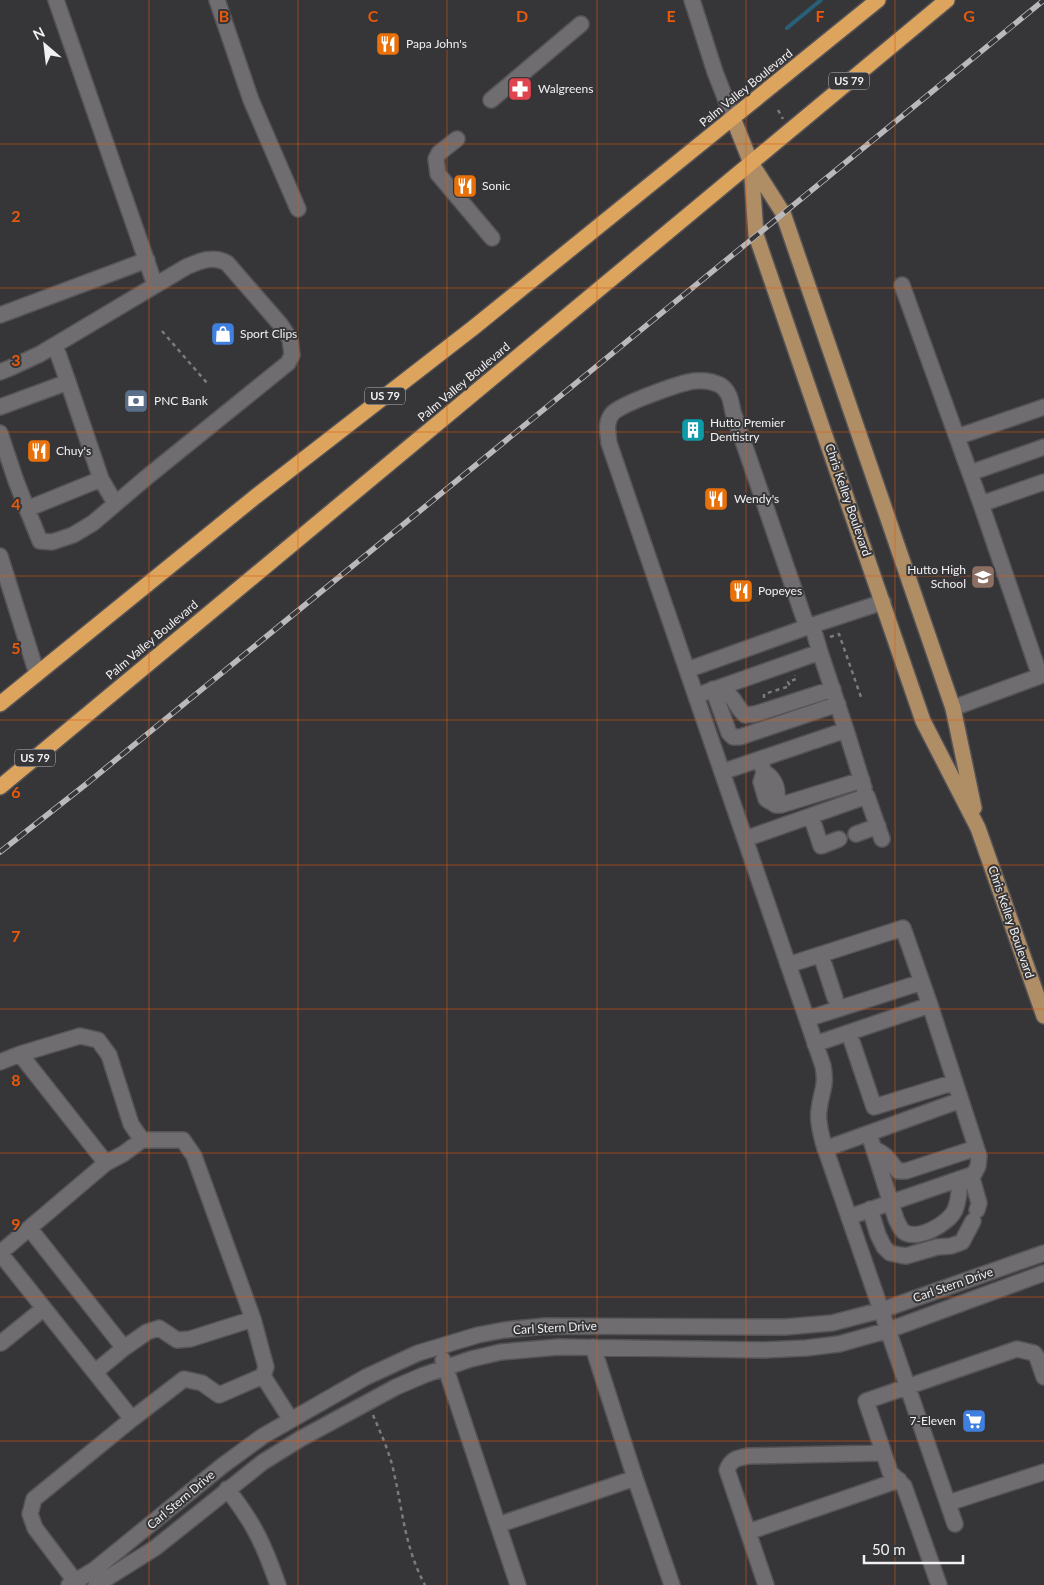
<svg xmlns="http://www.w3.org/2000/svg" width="1044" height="1585" font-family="Lato,sans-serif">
	<rect width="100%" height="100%" fill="#363538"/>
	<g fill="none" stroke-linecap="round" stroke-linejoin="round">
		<path stroke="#276077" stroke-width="4" d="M787 28 821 0"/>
		<defs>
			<path id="minor" d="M56 0 155 285
				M217 0 251 100 298 209
				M692 0 715 72 733 118
				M491 100 581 24
				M457 139 439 153 436 159 438 174 492 238
				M902 285 981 504
				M0 315 147 260
				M0 372 10 368 40 354 186 267C200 261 213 255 227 263L280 324 290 339 292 355 288 363 147 477 93 523 73 535 52 542 40 541 27 509 101 479 115 503
				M68 382 101 479
				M0 407 68 382 55 345
				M0 433 16 481 27 509
				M957 437 1044 407
				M970 473 1044 447
				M0 556 37 674
				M807 627 733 412C731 402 730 391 720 385 712 381 703 380 694 381 680 383 620 404 612 414 605 423 608 432 609 443L823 1066C827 1087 821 1091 819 1110 817 1121 821 1132 823 1142L955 1524
				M687 670 807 627 883 602
				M724 686C728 696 731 695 735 702 739 708 740 711 745 715L755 714 833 689
				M713 689 729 733 733 737H740L838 704
				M704 693 820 652 812 625
				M953 708 1040 676 981 504 1044 482
				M846 730 864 788
				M760 759 764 772 761 782 766 799 776 805H781L862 780
				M722 772 846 730 820 652
				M764 772C776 779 779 791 776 805
				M811 816 821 846 839 839
				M856 834 878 826
				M745 839 867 796 882 839
				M821 955 835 998
				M788 965 903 928 930 1005
				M807 1019 922 982
				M849 1033 874 1107 955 1082
				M815 1044 930 1005 979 1156 978 1166 974 1174 849 1217
				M20 1054 106 1163 123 1154 142 1140
				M0 1062 20 1054 80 1036 98 1040 109 1055 131 1124 142 1140H183L194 1156 253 1319 266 1367 263 1376
				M869 1134 896 1219C898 1223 900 1229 904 1232 919 1241 949 1223 955 1210 959 1199 960 1190 959 1179
				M825 1149 961 1100
				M874 1149C888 1155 888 1160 898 1171H906L976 1148
				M106 1163 0 1253 132 1419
				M971 1175 979 1203 977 1210
				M870 1209 878 1235 884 1247 890 1253 900 1255 906 1256 937 1247 951 1246 962 1242 973 1221
				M30 1229 124 1348 95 1372
				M1 1343 43 1309
				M593 1347 635 1478 672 1585
				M124 1348 147 1332 159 1328 177 1340 190 1339 253 1319
				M443 1360 518 1585
				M227 1489C254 1523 264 1545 278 1585
				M948 1503 1044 1472
				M498 1525 635 1478
				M748 1532 899 1480
				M69 1585 94 1570 222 1466 263 1436 366 1377 418 1353 478 1335 504 1330 545 1326 785 1327 832 1323 882 1310 1044 1253
				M78 1585 35 1528 30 1514 34 1499 132 1419 184 1379 202 1383 219 1395 263 1376 291 1420
				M96 1585 155 1548 263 1462 300 1439 396 1387 424 1375 471 1359 501 1352 559 1347 764 1350 806 1348 839 1344 889 1330 1044 1273
				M766 1585 727 1470C731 1459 737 1458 748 1456L883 1453
				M939 1585 904 1486 890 1472 866 1401 1017 1349 1034 1353 1037 1357 1044 1377"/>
			<path id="major" d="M733 118 751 163 783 213 953 708 974 808
				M751 163 756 235 923 721 978 828 1044 1016"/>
			<path id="highway" d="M0 704 255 497 473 328 878 0
				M0 787 947 0"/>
		</defs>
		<use href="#minor" stroke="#555356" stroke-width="18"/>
		<use href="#major" stroke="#555356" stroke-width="18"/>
		<use href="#highway" stroke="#555356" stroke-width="18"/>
		<path stroke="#7b7a7d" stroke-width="2.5" stroke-dasharray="4 4" stroke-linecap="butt" d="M778 110 783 119
			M162 331 207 383
			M830 637 839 634 862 700
			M764 698V694L790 686 788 682 796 679 795 675
			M373 1415C381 1434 390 1453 394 1473 403 1513 405 1548 425 1585"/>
		<use href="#minor" stroke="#6f6d70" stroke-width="15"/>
		<use href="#major" stroke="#b08e65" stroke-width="15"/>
		<use href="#highway" stroke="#dca45d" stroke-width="15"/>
		<defs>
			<path id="rail" d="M0 852 85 785 1044 0"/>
		</defs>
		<use href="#rail" stroke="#b9b8ba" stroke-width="5.5"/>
		<use href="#rail" stroke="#363538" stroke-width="4" stroke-dasharray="11" stroke-linecap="butt"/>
	</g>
	<path fill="none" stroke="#e8590c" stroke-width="1" stroke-opacity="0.55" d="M149 0V1585M298 0V1585M447 0V1585M597 0V1585M746 0V1585M895 0V1585M0 144H1044M0 288H1044M0 432H1044M0 576H1044M0 720H1044M0 865H1044M0 1009H1044M0 1153H1044M0 1297H1044M0 1441H1044"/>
	<defs>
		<symbol id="restaurant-square" viewBox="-11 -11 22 22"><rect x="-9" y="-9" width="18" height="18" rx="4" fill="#e8710a" stroke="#363538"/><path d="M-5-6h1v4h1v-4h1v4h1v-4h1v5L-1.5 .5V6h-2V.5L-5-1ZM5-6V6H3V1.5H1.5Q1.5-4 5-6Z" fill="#fff"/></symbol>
		<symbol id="pharmacy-square" viewBox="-11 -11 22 22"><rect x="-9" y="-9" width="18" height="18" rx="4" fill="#e0444e" stroke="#363538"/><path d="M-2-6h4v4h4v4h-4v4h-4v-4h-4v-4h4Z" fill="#fff"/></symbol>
		<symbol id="shop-square" viewBox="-11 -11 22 22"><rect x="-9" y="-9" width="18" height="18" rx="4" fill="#3f7fe0" stroke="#363538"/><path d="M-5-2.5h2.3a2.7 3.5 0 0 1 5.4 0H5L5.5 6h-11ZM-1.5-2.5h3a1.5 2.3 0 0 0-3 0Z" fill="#fff"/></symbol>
		<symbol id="bank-square" viewBox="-11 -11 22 22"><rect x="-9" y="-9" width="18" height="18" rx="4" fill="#5c6f8a" stroke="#363538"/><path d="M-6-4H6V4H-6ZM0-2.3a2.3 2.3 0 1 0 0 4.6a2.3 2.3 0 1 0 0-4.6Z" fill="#fff"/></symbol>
		<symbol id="building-square" viewBox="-11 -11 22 22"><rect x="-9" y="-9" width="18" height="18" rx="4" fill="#0f9aa8" stroke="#363538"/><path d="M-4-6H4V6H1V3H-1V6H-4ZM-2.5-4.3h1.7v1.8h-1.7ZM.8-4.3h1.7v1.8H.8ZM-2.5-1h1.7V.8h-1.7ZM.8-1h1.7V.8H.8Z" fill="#fff"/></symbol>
		<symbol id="school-square" viewBox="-11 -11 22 22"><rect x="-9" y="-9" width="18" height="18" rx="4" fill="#8d6e63" stroke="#363538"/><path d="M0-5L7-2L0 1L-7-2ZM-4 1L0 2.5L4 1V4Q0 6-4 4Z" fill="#fff"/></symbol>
		<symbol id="supermarket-square" viewBox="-11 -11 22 22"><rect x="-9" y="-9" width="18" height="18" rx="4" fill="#3f7fe0" stroke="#363538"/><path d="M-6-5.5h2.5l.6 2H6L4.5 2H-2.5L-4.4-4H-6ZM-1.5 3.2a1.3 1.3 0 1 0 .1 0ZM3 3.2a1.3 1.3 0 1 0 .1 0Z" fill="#fff"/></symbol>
	</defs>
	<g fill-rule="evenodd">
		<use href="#restaurant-square" x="374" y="30" width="28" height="28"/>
		<use href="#pharmacy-square" x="506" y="75" width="28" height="28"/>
		<use href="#restaurant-square" x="451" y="172" width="28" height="28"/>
		<use href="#shop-square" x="209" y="320" width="28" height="28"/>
		<use href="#bank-square" x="122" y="387" width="28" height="28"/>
		<use href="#building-square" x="679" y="416" width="28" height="28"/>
		<use href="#restaurant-square" x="25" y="437" width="28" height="28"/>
		<use href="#restaurant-square" x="702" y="485" width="28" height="28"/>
		<use href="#school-square" x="969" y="563" width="28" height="28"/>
		<use href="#restaurant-square" x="727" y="577" width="28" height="28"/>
		<use href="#supermarket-square" x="960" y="1407" width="28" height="28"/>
	</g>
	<g text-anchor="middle" stroke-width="4" stroke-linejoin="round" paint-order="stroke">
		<g fill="#363538" stroke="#b9b8ba" stroke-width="1">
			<rect x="829" y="72.5" width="40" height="17" rx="4"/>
			<rect x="365" y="387.5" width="40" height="17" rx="4"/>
			<rect x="15" y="749.5" width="40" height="17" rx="4"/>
		</g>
		<g font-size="11" font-weight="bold" fill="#f1f0f2">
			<text x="849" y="85">US 79</text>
			<text x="385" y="400">US 79</text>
			<text x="35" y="762">US 79</text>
		</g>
		<g font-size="12" fill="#f1f0f2" stroke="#363538" text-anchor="start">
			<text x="406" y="48">Papa John's</text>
			<text x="538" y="93">Walgreens</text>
			<text x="482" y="190">Sonic</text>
			<text x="240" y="338">Sport Clips</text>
			<text x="154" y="405">PNC Bank</text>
			<text x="710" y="427">Hutto Premier<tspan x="710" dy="14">Dentistry</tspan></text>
			<text x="56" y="455">Chuy's</text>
			<text x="734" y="503">Wendy's</text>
			<text x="966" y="574" text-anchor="end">Hutto High<tspan x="966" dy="14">School</tspan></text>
			<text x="758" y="595">Popeyes</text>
			<text x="956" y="1425" text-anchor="end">7-Eleven</text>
		</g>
		<g font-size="12" fill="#f1f0f2" stroke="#363538">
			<text transform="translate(746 88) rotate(-39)" y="4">Palm Valley Boulevard</text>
			<text transform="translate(464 382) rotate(-40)" y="4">Palm Valley Boulevard</text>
			<text transform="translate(848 500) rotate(71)" y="4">Chris Kelley Boulevard</text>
			<text transform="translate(152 640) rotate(-40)" y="4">Palm Valley Boulevard</text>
			<text transform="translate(1011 922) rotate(71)" y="4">Chris Kelley Boulevard</text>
			<text transform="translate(953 1285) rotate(-19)" y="4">Carl Stern Drive</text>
			<text transform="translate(555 1328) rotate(-3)" y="4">Carl Stern Drive</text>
			<text transform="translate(181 1500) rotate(-40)" y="4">Carl Stern Drive</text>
		</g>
	</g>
	<g font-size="16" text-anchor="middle" font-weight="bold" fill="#e8590c" stroke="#363538" stroke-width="4" stroke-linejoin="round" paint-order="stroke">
		<text x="224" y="22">B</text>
		<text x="373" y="22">C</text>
		<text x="522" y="22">D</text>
		<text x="671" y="22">E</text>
		<text x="820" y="22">F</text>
		<text x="969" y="22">G</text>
		<text x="16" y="222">2</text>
		<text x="16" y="366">3</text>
		<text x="16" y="510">4</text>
		<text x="16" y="654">5</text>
		<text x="16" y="798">6</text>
		<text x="16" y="942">7</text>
		<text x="16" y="1086">8</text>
		<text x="16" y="1230">9</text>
	</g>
	<g transform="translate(45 45) rotate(332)" stroke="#363538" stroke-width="4" paint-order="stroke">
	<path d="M0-4L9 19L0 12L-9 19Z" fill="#f1f0f2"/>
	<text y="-8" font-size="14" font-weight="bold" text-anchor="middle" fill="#f1f0f2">N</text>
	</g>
	<path d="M864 1555v8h99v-8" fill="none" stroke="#f1f0f2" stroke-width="2.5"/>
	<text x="872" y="1555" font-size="15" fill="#f1f0f2" stroke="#363538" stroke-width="4" paint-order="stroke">50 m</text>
</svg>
